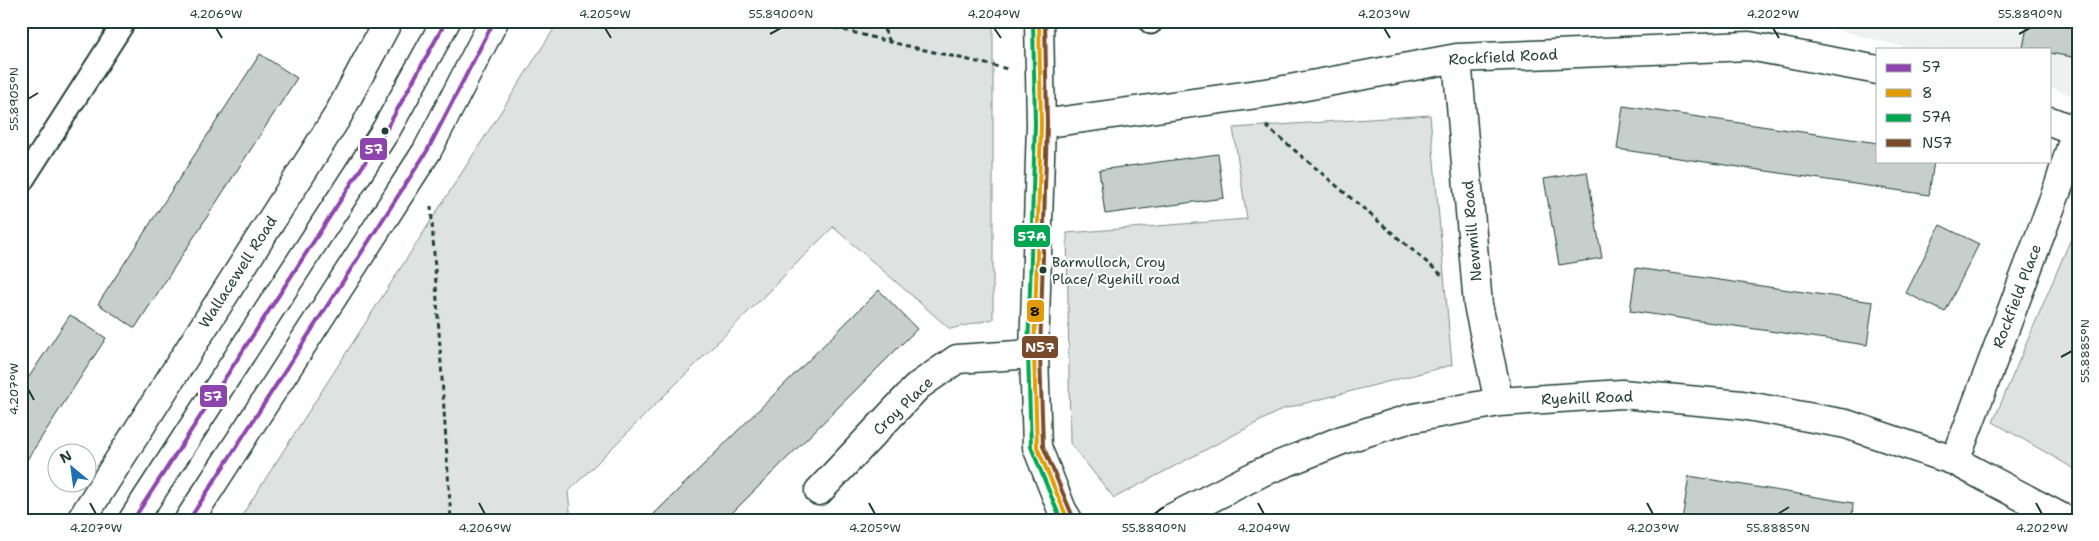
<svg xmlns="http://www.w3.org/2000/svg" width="2099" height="541" font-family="'Shantell Sans',sans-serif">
	<rect width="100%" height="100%" fill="#fff"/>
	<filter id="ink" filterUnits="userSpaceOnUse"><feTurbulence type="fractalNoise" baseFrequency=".02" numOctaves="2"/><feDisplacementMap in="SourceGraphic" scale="10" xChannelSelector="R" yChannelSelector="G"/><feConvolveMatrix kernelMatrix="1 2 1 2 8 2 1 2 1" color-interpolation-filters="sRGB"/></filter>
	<g filter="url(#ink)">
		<path fill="#eef1f0" d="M1803 21H2078V98L2050 87V49H1912Z"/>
		<path fill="#dee3e2" stroke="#7e908b" d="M559 21H993V319L950 329 833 227 568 492 571 520H239Z
			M1430 115 1452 365 1283 409 1114 498 1070 443 1067 233 1247 219 1233 128Z
			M2078 222V471L1993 422Z"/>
		<path fill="#c7cfcc" stroke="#1f3d34" d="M2028 21H2078V58L2050 53V49L2023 48Z
			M260 54 297 78 135 328 98 304Z
			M1623 106 1878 143V161H1934L1929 195 1617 149Z
			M1218 154 1224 198 1105 214 1099 170Z
			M1587 172 1602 258 1559 265 1544 179Z
			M1940 225 1979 244 1945 312 1906 293Z
			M1636 268 1873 302 1867 345 1630 311Z
			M879 290 917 329 725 520H648Z
			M70 315 106 338 21 469V389Z
			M1689 476 1853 503 1852 520H1682Z"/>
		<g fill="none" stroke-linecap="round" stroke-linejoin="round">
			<defs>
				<path id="lane" d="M1151 21V23
					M21 183 125 21"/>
				<path id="street" d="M1039 21 1041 124 1034 354 1037 447 1062 510 1068 520
					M1457 58 1478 305 1499 402
					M2050 121 2078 132
					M1041 124 1279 91 1457 58 1749 46 1878 70
					M1955 461 2059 185 2076 131
					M819 491 918 386 957 359 1034 354
					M81 520 337 117 388 21
					M1168 520 1262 472 1342 440 1408 419 1499 402 1622 394 1742 405 1846 424 1955 461 2066 520"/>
				<path id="secondary" d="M133 520 386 130 446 21
					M189 520 427 151 494 21"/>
			</defs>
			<use href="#lane" stroke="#1f3d34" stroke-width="25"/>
			<use href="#street" stroke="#1f3d34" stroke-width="31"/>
			<use href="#secondary" stroke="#1f3d34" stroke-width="31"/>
			<path stroke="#1f3d34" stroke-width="3" stroke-dasharray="5 4" stroke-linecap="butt" d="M809 21 890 42 1008 69
				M880 21 890 42
				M1266 126 1443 276
				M431 206 451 520
				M2074 241 2078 252
				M791 520 798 513"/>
			<use href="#lane" stroke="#fff" stroke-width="21"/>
			<use href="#street" stroke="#fff" stroke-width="28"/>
			<use href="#secondary" stroke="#fff" stroke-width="28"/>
			<defs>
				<path id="bus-1" d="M133 520 386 130 446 21
					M189 520 427 151 494 21"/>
				<path id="bus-2" d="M1039 21 1041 124 1034 354 1037 447 1068 520"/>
				<path id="bus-3" d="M1033 21 1035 124 1028 354 1031 447 1061 520"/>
				<path id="bus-4" d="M1045 21 1047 124 1040 354 1043 446 1073 517"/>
			</defs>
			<use href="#bus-1" stroke="#fff" stroke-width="8"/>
			<use href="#bus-2" stroke="#fff" stroke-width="8"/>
			<use href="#bus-3" stroke="#fff" stroke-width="8"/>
			<use href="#bus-4" stroke="#fff" stroke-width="8"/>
			<use href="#bus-1" stroke="#8e44ad" stroke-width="4"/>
			<use href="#bus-2" stroke="#e19c05" stroke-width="4"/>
			<use href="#bus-3" stroke="#00a651" stroke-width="4"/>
			<use href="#bus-4" stroke="#7a4b2a" stroke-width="4"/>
		</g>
	</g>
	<path fill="none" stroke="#1f3d34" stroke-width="2" d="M216 28 222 38M605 28 611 38M994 28 1001 38M1384 28 1390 38M1773 28 1779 38M770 34 781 28M2019 34 2030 28M28 99 38 93M2061 357 2072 351M28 389 34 400M90 503 96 514M479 503 485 514M869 503 875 514M1258 503 1264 514M1647 503 1653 514M2036 503 2042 514M1154 514 1164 507M1778 514 1789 507"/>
	<g fill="#1f3d34" stroke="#fff" stroke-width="2">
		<circle cx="385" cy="131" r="4.5"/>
		<circle cx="1043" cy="270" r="4.5"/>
	</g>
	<g text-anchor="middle" stroke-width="4" stroke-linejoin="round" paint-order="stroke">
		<g font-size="14" fill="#1f3d34" stroke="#fff" text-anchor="start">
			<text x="1052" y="267">Barmulloch, Croy<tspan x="1052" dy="17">Place/ Ryehill road</tspan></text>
		</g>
		<g font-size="15" fill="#1f3d34" stroke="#fff">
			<text transform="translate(1503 57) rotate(-3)" y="5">Rockfield Road</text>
			<text transform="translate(1472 231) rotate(-95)" y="5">Newmill Road</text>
			<text transform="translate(238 272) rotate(-57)" y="5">Wallacewell Road</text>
			<text transform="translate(2017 296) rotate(-69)" y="5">Rockfield Place</text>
			<text transform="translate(1587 398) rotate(-2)" y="5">Ryehill Road</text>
			<text transform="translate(903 406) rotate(-44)" y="5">Croy Place</text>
		</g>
	</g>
	<g stroke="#fff" stroke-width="2">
		<rect x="359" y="137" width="29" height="24" rx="5" fill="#8e44ad"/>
		<rect x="1013" y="224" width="38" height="24" rx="5" fill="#00a651"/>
		<rect x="1026" y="299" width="19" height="24" rx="5" fill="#e19c05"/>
		<rect x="1021" y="335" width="38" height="24" rx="5" fill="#7a4b2a"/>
		<rect x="199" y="384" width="29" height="24" rx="5" fill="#8e44ad"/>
	</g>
	<g font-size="14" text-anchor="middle" font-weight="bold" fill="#fff">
		<text x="374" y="154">57</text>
		<text x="1032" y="241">57A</text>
		<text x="1040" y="352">N57</text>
		<text x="213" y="401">57</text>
	</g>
	<g font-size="14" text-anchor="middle" font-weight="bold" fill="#111">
		<text x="1035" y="316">8</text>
	</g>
	<rect width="2099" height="541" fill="none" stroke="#fff" stroke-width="55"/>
	<rect x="1876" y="48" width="175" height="115" fill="#ffffff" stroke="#a5b1ae"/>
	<rect x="1886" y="64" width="25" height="8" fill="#8e44ad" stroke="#a5b1ae"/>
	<text x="1922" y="72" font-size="15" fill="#1f3d34">57</text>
	<rect x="1886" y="89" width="25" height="8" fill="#e19c05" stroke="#a5b1ae"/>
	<text x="1922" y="98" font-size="15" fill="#1f3d34">8</text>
	<rect x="1886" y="114" width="25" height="8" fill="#00a651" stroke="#a5b1ae"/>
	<text x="1922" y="122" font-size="15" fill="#1f3d34">57A</text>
	<rect x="1886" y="139" width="25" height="8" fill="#7a4b2a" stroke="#a5b1ae"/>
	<text x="1922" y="148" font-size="15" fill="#1f3d34">N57</text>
	<g transform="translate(72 468) rotate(331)"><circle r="24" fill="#ffffff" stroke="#a5b1ae"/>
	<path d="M0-4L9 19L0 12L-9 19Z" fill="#1f6fb2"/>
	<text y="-8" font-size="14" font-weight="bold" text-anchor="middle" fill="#1f3d34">N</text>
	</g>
	<rect x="28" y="28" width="2044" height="486" fill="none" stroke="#1f3d34" stroke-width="2"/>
	<g font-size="12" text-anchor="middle" fill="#1f3d34">
		<text x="216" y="18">4.206°W</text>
		<text x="605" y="18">4.205°W</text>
		<text x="781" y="18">55.8900°N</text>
		<text x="994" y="18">4.204°W</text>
		<text x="1384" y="18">4.203°W</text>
		<text x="1773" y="18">4.202°W</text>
		<text x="2030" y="18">55.8890°N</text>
		<text transform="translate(14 99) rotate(-90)" y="4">55.8905°N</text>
		<text transform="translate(2085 351) rotate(-90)" y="4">55.8885°N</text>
		<text transform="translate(14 389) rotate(-90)" y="4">4.207°W</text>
		<text x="96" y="532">4.207°W</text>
		<text x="485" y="532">4.206°W</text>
		<text x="875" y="532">4.205°W</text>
		<text x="1154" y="532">55.8890°N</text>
		<text x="1264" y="532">4.204°W</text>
		<text x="1653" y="532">4.203°W</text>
		<text x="1778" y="532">55.8885°N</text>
		<text x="2042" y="532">4.202°W</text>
	</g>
</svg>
